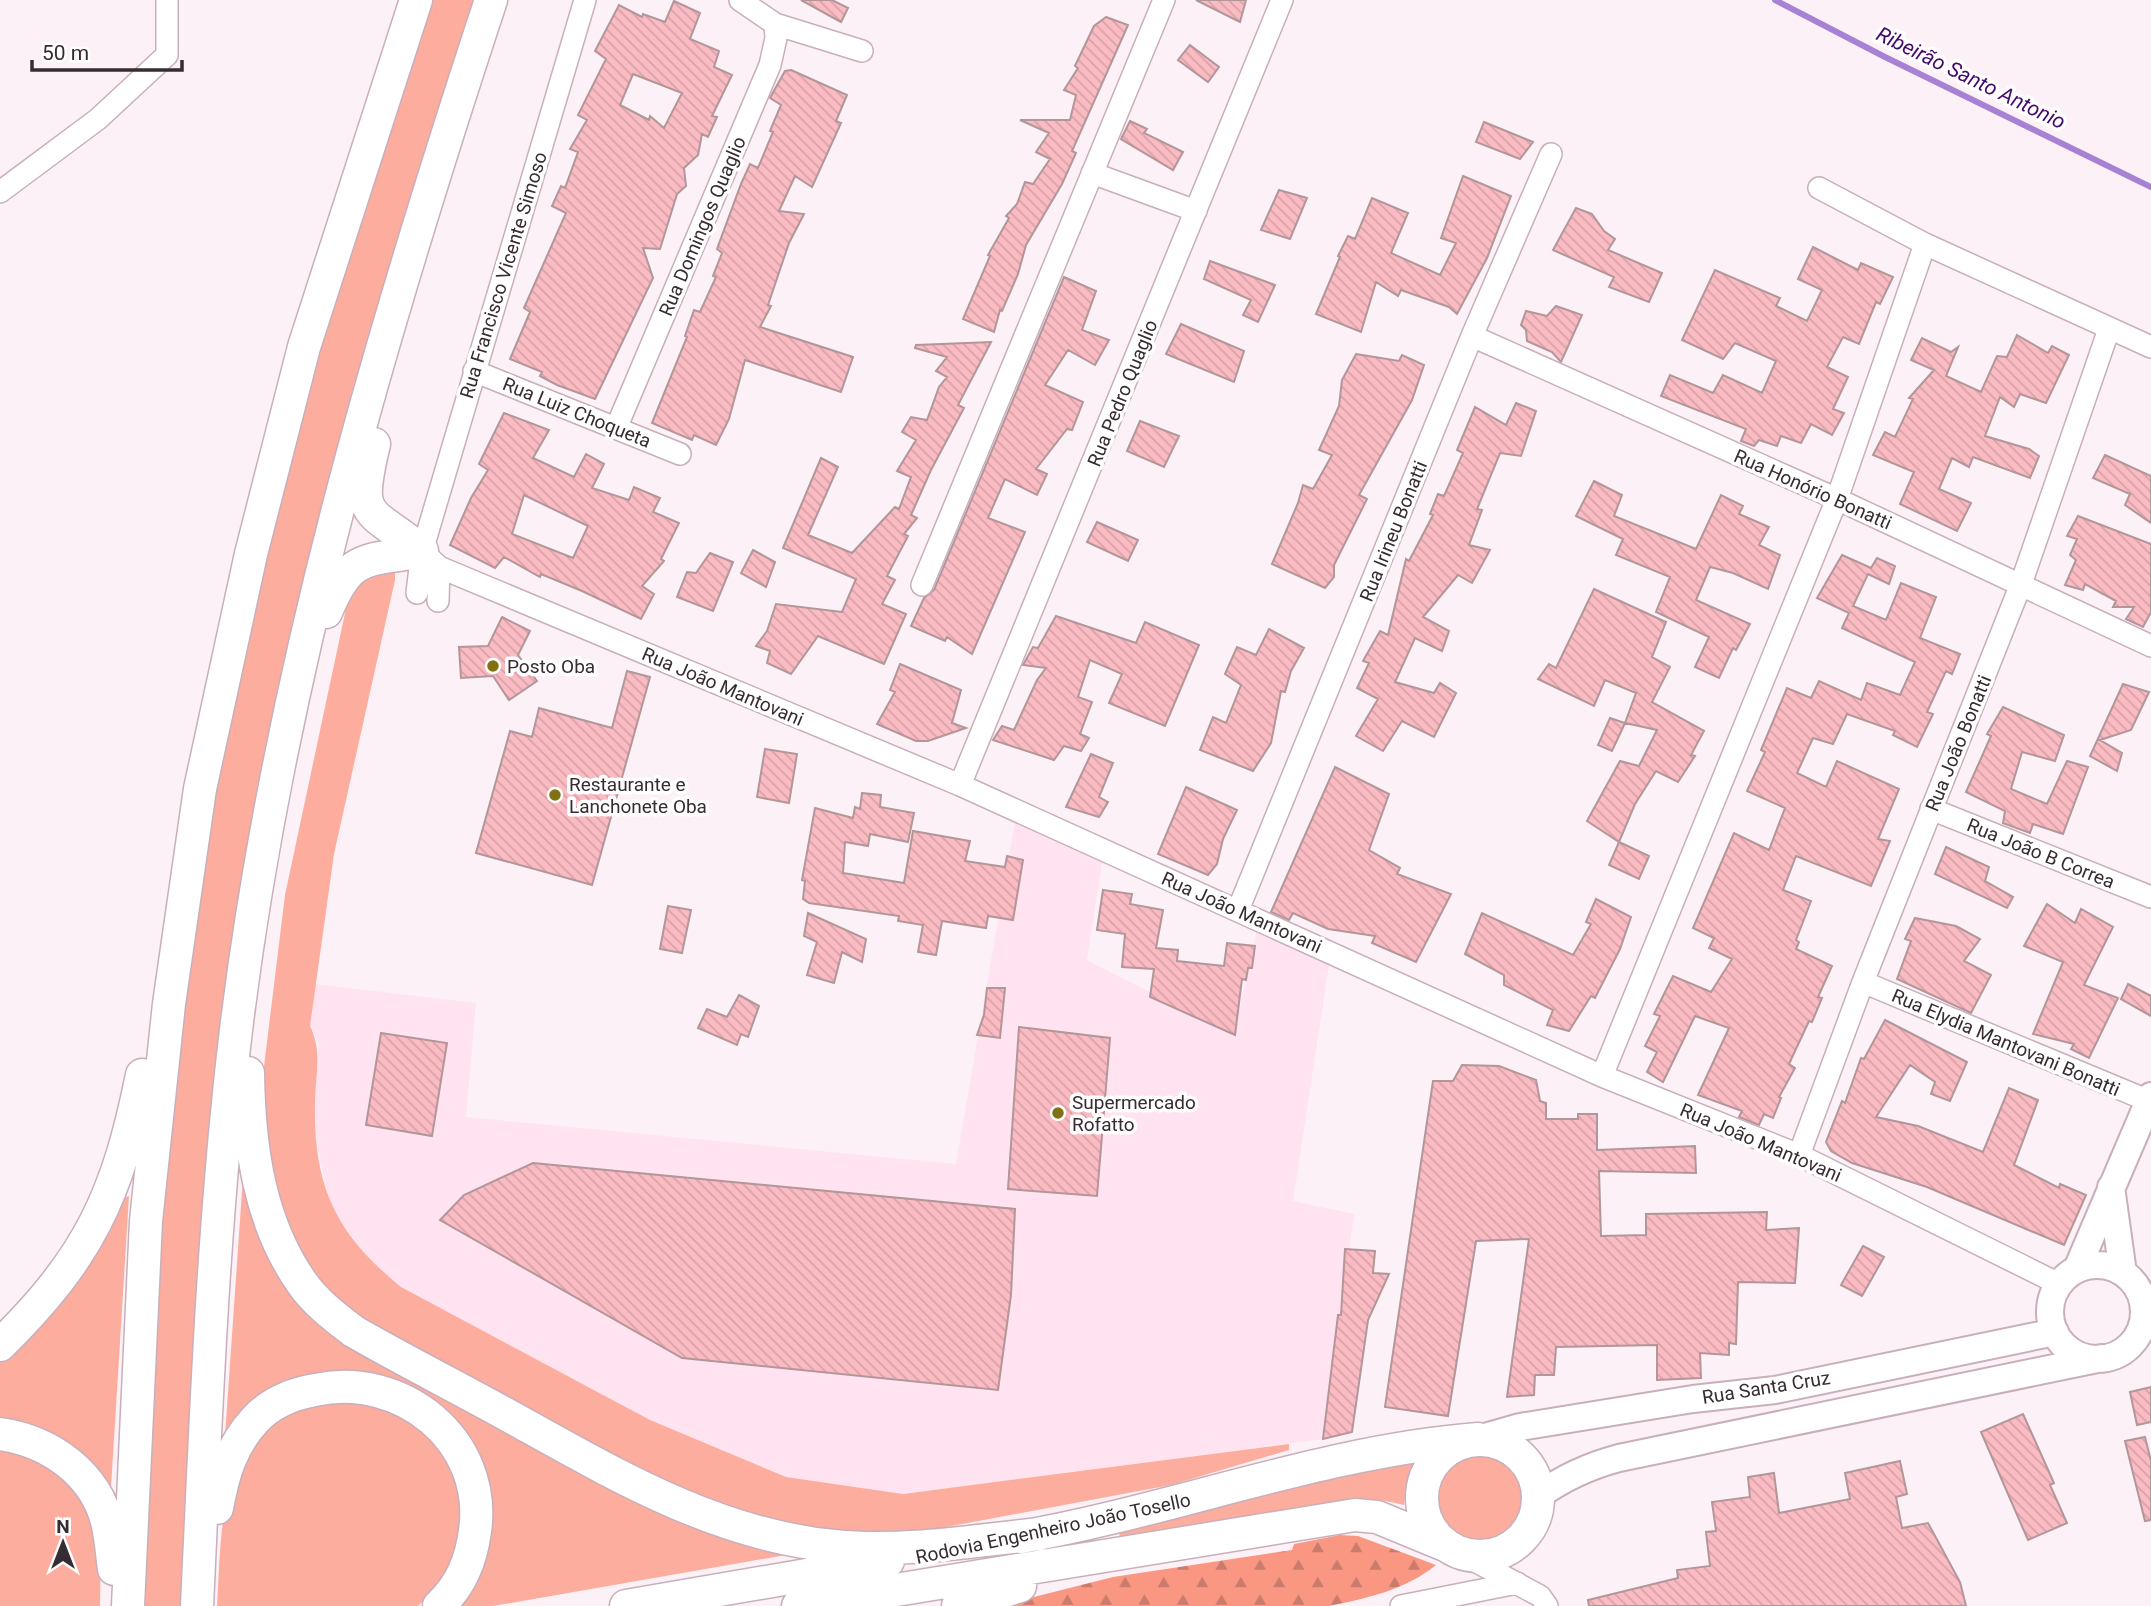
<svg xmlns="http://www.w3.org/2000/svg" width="2151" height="1606" font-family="Roboto,sans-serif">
	<defs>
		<pattern id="forest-firs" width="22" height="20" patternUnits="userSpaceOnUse" patternTransform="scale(1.75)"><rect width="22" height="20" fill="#fa9783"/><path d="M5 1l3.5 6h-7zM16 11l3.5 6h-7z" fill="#cb7b6c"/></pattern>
		<pattern id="building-back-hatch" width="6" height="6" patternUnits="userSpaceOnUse" patternTransform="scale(1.75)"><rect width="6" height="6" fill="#fbbbc3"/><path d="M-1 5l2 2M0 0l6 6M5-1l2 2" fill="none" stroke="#d8a1a8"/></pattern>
	</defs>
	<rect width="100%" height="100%" fill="#fcf1f6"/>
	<path fill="#ffe3f0" d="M1017 810 1104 849 1087 960 1234 1035 1259 920 1331 952 1293 1201 1354 1214 1323 1439 903 1494 786 1477 650 1420 401 1287 371 1263 331 1208 317 1144 315 1101 319 1043 310 1026 314 984 476 1003 466 1117 956 1164Z"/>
	<path fill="#fcad9d" d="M428 0H479L287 679 185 1606H141L164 1169 202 856 294 430Z
		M382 568 395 573V580L334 854 310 1026C322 1050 316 1073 315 1100 313 1186 335 1233 401 1287L650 1420 786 1477 903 1494 1289 1444V1450L1171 1485 941 1528 891 1536 807 1531 705 1503 374 1331 312 1277 275 1202 261 1091 285 895 351 585Z
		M243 1177 299 1293 780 1547 786 1555 493 1606H447L476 1469 364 1376 225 1436Z
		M129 1196 111 1487 104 1492 0 1423V1356L121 1199Z
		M325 1396C344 1399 390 1403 405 1410 413 1414 421 1427 427 1434 474 1484 471 1561 418 1606H217C221 1542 218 1465 271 1419 283 1408 309 1402 325 1396Z
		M0 1442 77 1484 101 1548 100 1606H0Z
		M1432 1498a46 46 0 1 1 92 0a46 46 0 1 1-92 0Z
		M1415 1457 1409 1474 1404 1505C1360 1492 1325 1506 1282 1513 1228 1521 1174 1530 1120 1539L1119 1531 1296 1484 1301 1486Z"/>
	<path fill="url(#forest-firs)" d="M1340 1535 1358 1536 1436 1565C1405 1590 1368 1598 1329 1606H998L1113 1577 1292 1550 1294 1544Z"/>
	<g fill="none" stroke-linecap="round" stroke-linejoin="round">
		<path stroke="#a782d4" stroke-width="6" d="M1775 0 1885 57 2151 187"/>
	</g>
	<path fill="url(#building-back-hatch)" stroke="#b29699" stroke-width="2" fill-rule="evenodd" d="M801 0H832L848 8 841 22Z
		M1196 0H1246L1240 22Z
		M674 1 700 13 690 39 719 51 714 67 732 75 712 116 717 117 708 137 702 134 698 155 684 168 686 186 677 194 660 249 643 248 653 278 595 399 557 385 540 376 542 372 510 359 530 312 524 308 566 213 552 206 561 186 565 188 578 152 570 149 587 120 578 115 606 59 595 51 619 5 642 17 643 14 665 22ZM633 74 682 93 664 128 650 116 649 120 620 105Z
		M1106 17 1128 25 1072 151 1076 153 1062 184 1026 245 1018 274 1002 311 1000 310 994 332 963 319 990 256 988 255 1009 218 1006 216 1017 204 1025 182 1033 184 1050 159 1036 152 1049 133 1020 120H1070L1076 95 1064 90 1078 68 1075 66 1094 26Z
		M1190 45 1219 67 1208 82 1178 60Z
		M791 70 847 95 836 121 841 123 812 187 795 176 779 211 804 214 789 243 768 305 771 306 760 327 853 357 841 392 745 360 729 419 716 445 694 435 692 440 652 423 687 337 685 336 694 310 700 312 716 277 713 276 722 253 717 249 741 184 750 164 758 168 773 132 770 131 781 105 770 98 785 71Z
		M1130 121 1147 129 1144 133 1183 152 1173 170 1121 139Z
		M1484 122 1533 142 1520 159 1476 142Z
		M1463 176 1511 196 1487 258 1457 314 1449 307 1401 290 1398 296 1376 282 1361 332 1316 314 1340 257 1338 256 1348 236 1355 239 1372 198 1408 213 1391 253 1440 275 1456 243 1441 238Z
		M1279 190 1307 198 1290 239 1261 230Z
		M1576 208 1592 214 1604 231 1615 239 1608 250 1662 273 1649 302 1609 287 1614 277 1553 250Z
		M1813 247 1858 270 1861 263 1893 277 1880 304 1876 302 1859 344 1843 337 1827 367 1848 377 1833 409 1844 413 1832 435 1811 424 1801 443 1781 436 1777 446 1759 440 1754 446 1741 441 1746 429 1661 396 1670 375 1713 393 1723 375 1762 393 1776 361 1735 343 1723 359 1682 340 1715 270 1780 298 1776 306 1807 321 1822 290 1798 279Z
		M1210 261 1275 285 1258 322 1243 315 1251 300 1204 279Z
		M1064 277 1096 291 1082 330 1109 340 1095 365 1068 350 1045 385 1083 402 1072 430 1067 429 1036 469 1047 474 1037 495 1005 479 988 518 1025 532 972 654 947 637 945 641 911 626 924 598 934 590Z
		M1556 306 1582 315 1561 362 1552 352 1527 341 1526 330 1521 325 1526 311 1547 316Z
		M1181 324 1244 351 1234 382 1166 354Z
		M2017 335 2048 353 2052 346 2069 355 2046 403 2020 394 2014 407 2000 397 1985 436 2029 449 2039 456 2030 478 1973 457 1969 467 1952 458 1939 489 1971 503 1957 531 1900 504 1914 472 1873 455 1885 432 1895 437 1913 399 1909 398 1934 370 1911 360 1922 338 1951 352 1958 347 1946 376 1981 392 1997 356 2007 357Z
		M991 342 958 405 964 408 931 470 911 515 917 518 904 534 908 536 887 576 895 580 882 604 906 614 884 664 818 636 791 674 767 663 770 651 756 646 767 631 776 604 842 612 856 579 783 548 821 458 838 467 808 535 852 553 895 507 899 509 911 477 897 471 916 440 902 432 911 417 927 420 939 387 947 377 936 371 947 357 915 348 916 345Z
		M1356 354 1399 361 1402 355 1424 365 1412 400 1359 495 1367 499 1334 565V577L1325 588 1272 564 1298 503 1303 485 1313 489 1332 455 1319 450 1339 406 1342 380Z
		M1516 403 1536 411 1521 456 1500 453 1477 509 1482 510 1469 545 1490 550 1472 583 1458 575 1423 617 1449 631 1442 651 1415 638 1395 682 1434 693 1440 683 1456 693 1434 737 1402 721 1383 751 1356 736 1378 699 1357 688 1369 663 1363 661 1380 631 1388 635 1406 559 1409 561 1433 515 1430 514 1438 494 1444 496 1463 453 1457 450 1475 407 1506 425Z
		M504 413 549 430 533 458 574 477 586 454 604 464 592 488 629 500 634 487 660 498 653 512 679 523 661 559 664 561 642 586 654 594 641 619 582 591 541 574 540 577 504 557 495 568 450 545 471 498 488 470 479 464ZM524 495 588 526 573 558 512 534Z
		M1140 421 1179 436 1164 467 1127 451Z
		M2105 455 2151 476V523L2125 505 2130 494 2093 478Z
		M1594 481 1622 495 1614 516 1696 549 1721 495 1743 506 1739 514 1769 527 1759 545 1780 555 1768 589 1733 573 1710 567 1696 600 1750 624 1736 650 1733 648 1719 678 1695 667 1709 637 1656 612 1670 577 1616 555 1623 539 1576 516Z
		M2078 516 2151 544V612L2143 627 2126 619 2134 607H2113L2116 601 2085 584 2083 590 2065 585 2076 560 2070 555 2077 539 2067 536Z
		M1097 522 1138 540 1128 561 1087 542Z
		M753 550 775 562 766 587 741 573Z
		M710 553 733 562 713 611 677 597 687 572 696 573Z
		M1842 555 1871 568 1877 558 1895 566 1889 584 1868 574 1853 606 1886 620 1901 583 1936 597 1920 638 1960 654 1952 674 1946 671 1927 712 1933 714 1917 747 1893 735 1895 731 1847 714 1833 744 1813 738 1797 773 1826 787 1837 761 1899 789 1878 839 1890 841 1871 886 1796 856 1783 890 1811 901 1796 940 1799 942 1796 949 1832 966 1818 997 1822 998 1812 1022 1809 1021 1789 1064 1795 1068 1779 1097 1781 1098 1773 1118 1764 1114 1759 1125 1739 1117 1742 1111 1698 1095 1729 1028 1695 1016 1663 1082 1647 1072 1657 1052 1645 1046 1660 1016 1654 1014 1673 976 1711 992 1732 959 1709 948 1714 938 1693 928 1734 833 1769 850 1785 808 1747 791 1765 752 1761 750 1787 688 1811 698 1819 681 1861 700 1867 683 1900 695 1915 662 1842 628 1849 613 1817 598Z
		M1594 589 1666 622 1652 657 1670 667 1652 702 1704 731 1691 755 1695 756 1678 782 1656 771 1635 804 1619 842 1587 821 1620 761 1639 766 1657 730 1625 723 1636 693 1605 680 1594 706 1538 679 1549 664 1556 668Z
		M1056 616 1136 643 1145 622 1199 645 1165 726 1109 703 1122 674 1090 660 1078 697 1092 702 1080 734 1089 738 1081 751 1064 746 1054 760 993 740 1002 726 1014 730 1037 680 1046 668 1023 665 1033 647 1038 648Z
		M502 617 530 631 518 655 537 681 509 700 493 676 461 678 459 647 488 646Z
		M1269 629 1304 648 1291 671 1285 692 1281 691 1271 743 1253 771 1200 750 1213 717 1226 723 1241 685 1225 674 1237 647 1256 655Z
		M900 664 961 690 952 723 966 728 928 741H916L877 724 895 692 890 690Z
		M627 671 650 677 592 885 476 853 510 731 532 737 539 708 612 728Z
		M2123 684 2149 692 2131 730 2100 740 2122 753 2117 771 2090 756Z
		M2003 707 2064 735 2055 761 2022 752 2011 789 2047 804 2067 761 2088 767 2063 834 2033 824 2030 833 2003 823 2005 811 1966 792 1991 736 1987 734Z
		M1610 718 1625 723 1612 751 1598 745Z
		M765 749 797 754 789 803 757 797Z
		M1091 754 1113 763 1099 797 1108 802 1099 817 1066 807Z
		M1335 767 1389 794 1369 850 1400 868 1397 874 1451 894 1416 962 1372 943 1375 936 1328 929 1293 913 1289 920 1271 912Z
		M1186 787 1237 810 1223 839 1217 864 1208 875 1158 854Z
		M862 793 881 795 880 807 914 813 908 842 870 834 868 846 845 842 843 873 904 883 913 831 970 841 965 861 1005 867 1007 856 1023 860 1013 920 988 916 986 928 942 921 936 955 918 952 923 925 898 921 899 916 809 903 803 899 805 881 802 880 815 808 853 818 855 807 860 809Z
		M1619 842 1649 856 1639 879 1609 865Z
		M1946 847 1989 867 1985 881 2013 897 2007 908 1935 874Z
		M1103 890 1132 894 1130 904 1163 910 1156 948 1178 950 1177 961 1224 966 1227 943 1255 946 1252 968H1248L1246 980 1242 979 1235 1035 1150 997 1154 969 1122 967 1125 934 1097 930Z
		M1596 899 1631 917 1620 949 1595 998 1591 996 1569 1031 1547 1025 1553 1010 1504 985V975L1465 954 1482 913 1573 955 1591 924 1586 922Z
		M2047 904 2075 923 2081 909 2113 927 2084 985 2118 998 2089 1058 2071 1049 2074 1044 2033 1034 2063 962 2024 946Z
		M668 906 691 910 682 953 660 949Z
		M808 913 866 939 862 962 842 952 834 983 807 975 817 942 804 936Z
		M1915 918 1956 926 1980 939 1964 961 1991 975 1971 1013 1897 979 1911 941 1905 939Z
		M2128 984 2151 996V1016L2121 999Z
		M987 988H1005L1000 1038 977 1035 984 1015Z
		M739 995 759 1006 748 1037 741 1034 737 1045 698 1028 707 1009 727 1017Z
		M1885 1020 1967 1062 1950 1101 1931 1094 1935 1082 1910 1065 1876 1117 1918 1126 1983 1152 2009 1088 2038 1100 2014 1165 2059 1188 2060 1184 2086 1195 2064 1245 1927 1187 1852 1163 1831 1151 1826 1142 1842 1101 1845 1103 1861 1058 1864 1059Z
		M1019 1027 1110 1038 1097 1196 1008 1189Z
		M381 1033 447 1043 432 1136 366 1125Z
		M1462 1065 1499 1066 1536 1080 1540 1101 1546 1103V1119H1578V1114H1597V1150L1695 1146 1696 1173 1599 1171 1601 1236 1646 1235V1214L1767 1212 1766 1230 1799 1228 1795 1283 1738 1282 1736 1344 1729 1343V1355L1700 1353 1701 1378 1657 1380V1345L1556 1347 1554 1375H1535L1534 1395 1507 1397 1529 1239 1476 1241 1448 1416 1385 1407 1433 1081H1453Z
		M533 1163 1015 1209 1011 1295 998 1390 682 1358 440 1220 464 1195Z
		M1863 1246 1884 1257 1862 1296 1841 1285Z
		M1345 1249 1375 1251 1373 1273 1389 1274 1368 1320 1352 1432 1323 1439 1338 1315H1341Z
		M2151 1387V1422L2137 1425 2130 1392Z
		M2023 1414 2054 1483 2050 1485 2067 1523 2028 1540 1981 1432Z
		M2145 1437 2151 1461V1520L2145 1521 2125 1441Z
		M1900 1461 1907 1494 1896 1497 1902 1528 1928 1523 1960 1582 1966 1606H1589L1588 1600 1678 1578 1677 1570 1710 1566 1706 1532 1716 1531 1712 1502 1750 1497 1748 1477 1774 1473 1779 1513 1850 1499 1845 1473Z"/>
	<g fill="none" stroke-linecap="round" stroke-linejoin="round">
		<defs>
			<path id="minor" d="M740 0 775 24 862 51
				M1092 173 1196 211
				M0 192 98 119 167 55V0
				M1925 244 2151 347
				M1472 336 1837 499 2151 646
				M474 371 680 454
				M617 426 770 65 776 38 775 24
				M422 551 439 567 960 785 1602 1076 1799 1155 2059 1284
				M922 585 1164 0
				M417 593 422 551 585 0
				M438 601 439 567
				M960 785 1282 0
				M1931 809 2151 897
				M1238 910 1472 336 1551 154
				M1863 982 2149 1101
				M1602 1076 1837 499 1925 244 1819 188
				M1799 1155 1863 982 2021 584 2109 329
				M2144 1311 2151 1316
				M1462 1554 1540 1596 1547 1606
				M1401 1606 1517 1583"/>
			<path id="major" d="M2111 1187 2123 1273
				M2050 1312a47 47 0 1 1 94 0a47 47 0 1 1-94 0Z
				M2077 1269 2151 1096
				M1478 1439 1520 1427 1693 1399 1775 1390 2055 1332
				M1538 1496C1564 1477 1589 1466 1619 1458L2102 1358"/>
			<path id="highway" d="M374 444C355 522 368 507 422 551
				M326 612C351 552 365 562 422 551
				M248 1073C249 1146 259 1222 302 1283 315 1302 335 1317 353 1331 405 1361 459 1388 511 1417 612 1473 716 1535 834 1546 902 1553 972 1541 1040 1534
				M0 1345C89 1258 118 1195 142 1075
				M0 1434C50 1441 97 1474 108 1526 111 1540 112 1555 114 1569
				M1422 1498a58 58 0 1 1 116 0a58 58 0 1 1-116 0Z
				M217 1508C223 1475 231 1446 254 1421 270 1403 292 1394 315 1390 401 1371 488 1440 475 1531 471 1561 461 1585 439 1606
				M1021 1537C1174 1510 1323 1451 1478 1439
				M128 1606 146 1221 169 1004 200 789 251 554 304 347 416 0
				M197 1606C206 1414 213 1221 236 1030 279 678 380 336 491 0
				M626 1606 888 1561
				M798 1606 1355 1515 1377 1517 1445 1545
				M958 1606 1020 1586"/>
		</defs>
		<use href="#minor" stroke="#c8afbb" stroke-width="24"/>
		<use href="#major" stroke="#c8afbb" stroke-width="30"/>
		<use href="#highway" stroke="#c8afbb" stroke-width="35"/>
		<use href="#minor" stroke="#fff" stroke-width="21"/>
		<use href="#major" stroke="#fff" stroke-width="26"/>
		<use href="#highway" stroke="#fff" stroke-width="32"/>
	</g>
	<g fill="#827112" stroke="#fff" stroke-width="2.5">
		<circle cx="493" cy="666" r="7"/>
		<circle cx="555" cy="795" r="7"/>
		<circle cx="1058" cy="1113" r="7"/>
	</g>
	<g text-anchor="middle" stroke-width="7" stroke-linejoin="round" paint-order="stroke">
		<g font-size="19" fill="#362c31" stroke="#fff">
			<text transform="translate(702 226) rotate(-67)" y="7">Rua Domingos Quaglio</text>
			<text transform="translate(503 275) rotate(-73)" y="7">Rua Francisco Vicente Simoso</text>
			<text transform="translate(1122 393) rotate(-68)" y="7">Rua Pedro Quaglio</text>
			<text transform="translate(577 412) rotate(22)" y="7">Rua Luiz Choqueta</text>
			<text transform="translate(1813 489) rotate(24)" y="7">Rua Honório Bonatti</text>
			<text transform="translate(1393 531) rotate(-68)" y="7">Rua Irineu Bonatti</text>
			<text transform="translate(723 686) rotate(23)" y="7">Rua João Mantovani</text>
			<text transform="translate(1958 743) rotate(-68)" y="7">Rua João Bonatti</text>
			<text transform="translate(2041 853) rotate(22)" y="7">Rua João B Correa</text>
			<text transform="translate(1242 912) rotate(24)" y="7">Rua João Mantovani</text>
			<text transform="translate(2006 1042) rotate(23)" y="7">Rua Elydia Mantovani Bonatti</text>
			<text transform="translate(1761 1142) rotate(23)" y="7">Rua João Mantovani</text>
			<text transform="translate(1766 1387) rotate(-9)" y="7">Rua Santa Cruz</text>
			<text transform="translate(1053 1528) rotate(-12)" y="7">Rodovia Engenheiro João Tosello</text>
		</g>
		<g font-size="19" fill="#362c31" stroke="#fff" text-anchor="start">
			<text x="507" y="673">Posto Oba</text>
			<text x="569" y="791">Restaurante e<tspan x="569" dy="22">Lanchonete Oba</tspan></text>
			<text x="1072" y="1109">Supermercado<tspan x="1072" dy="22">Rofatto</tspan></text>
		</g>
		<g font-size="21" font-style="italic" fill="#43086d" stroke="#fff">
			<text transform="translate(1971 78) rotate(26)" y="7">Ribeirão Santo Antonio</text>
		</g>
	</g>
	<g transform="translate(63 1543)" stroke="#ffffff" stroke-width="5" paint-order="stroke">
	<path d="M0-5L12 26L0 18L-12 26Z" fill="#362c31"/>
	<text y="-10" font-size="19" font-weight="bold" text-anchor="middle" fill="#362c31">N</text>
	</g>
	<path d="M32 60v10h150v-10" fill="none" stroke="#362c31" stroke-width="3.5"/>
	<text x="42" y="60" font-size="21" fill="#362c31" stroke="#ffffff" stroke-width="5" paint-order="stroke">50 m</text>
</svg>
